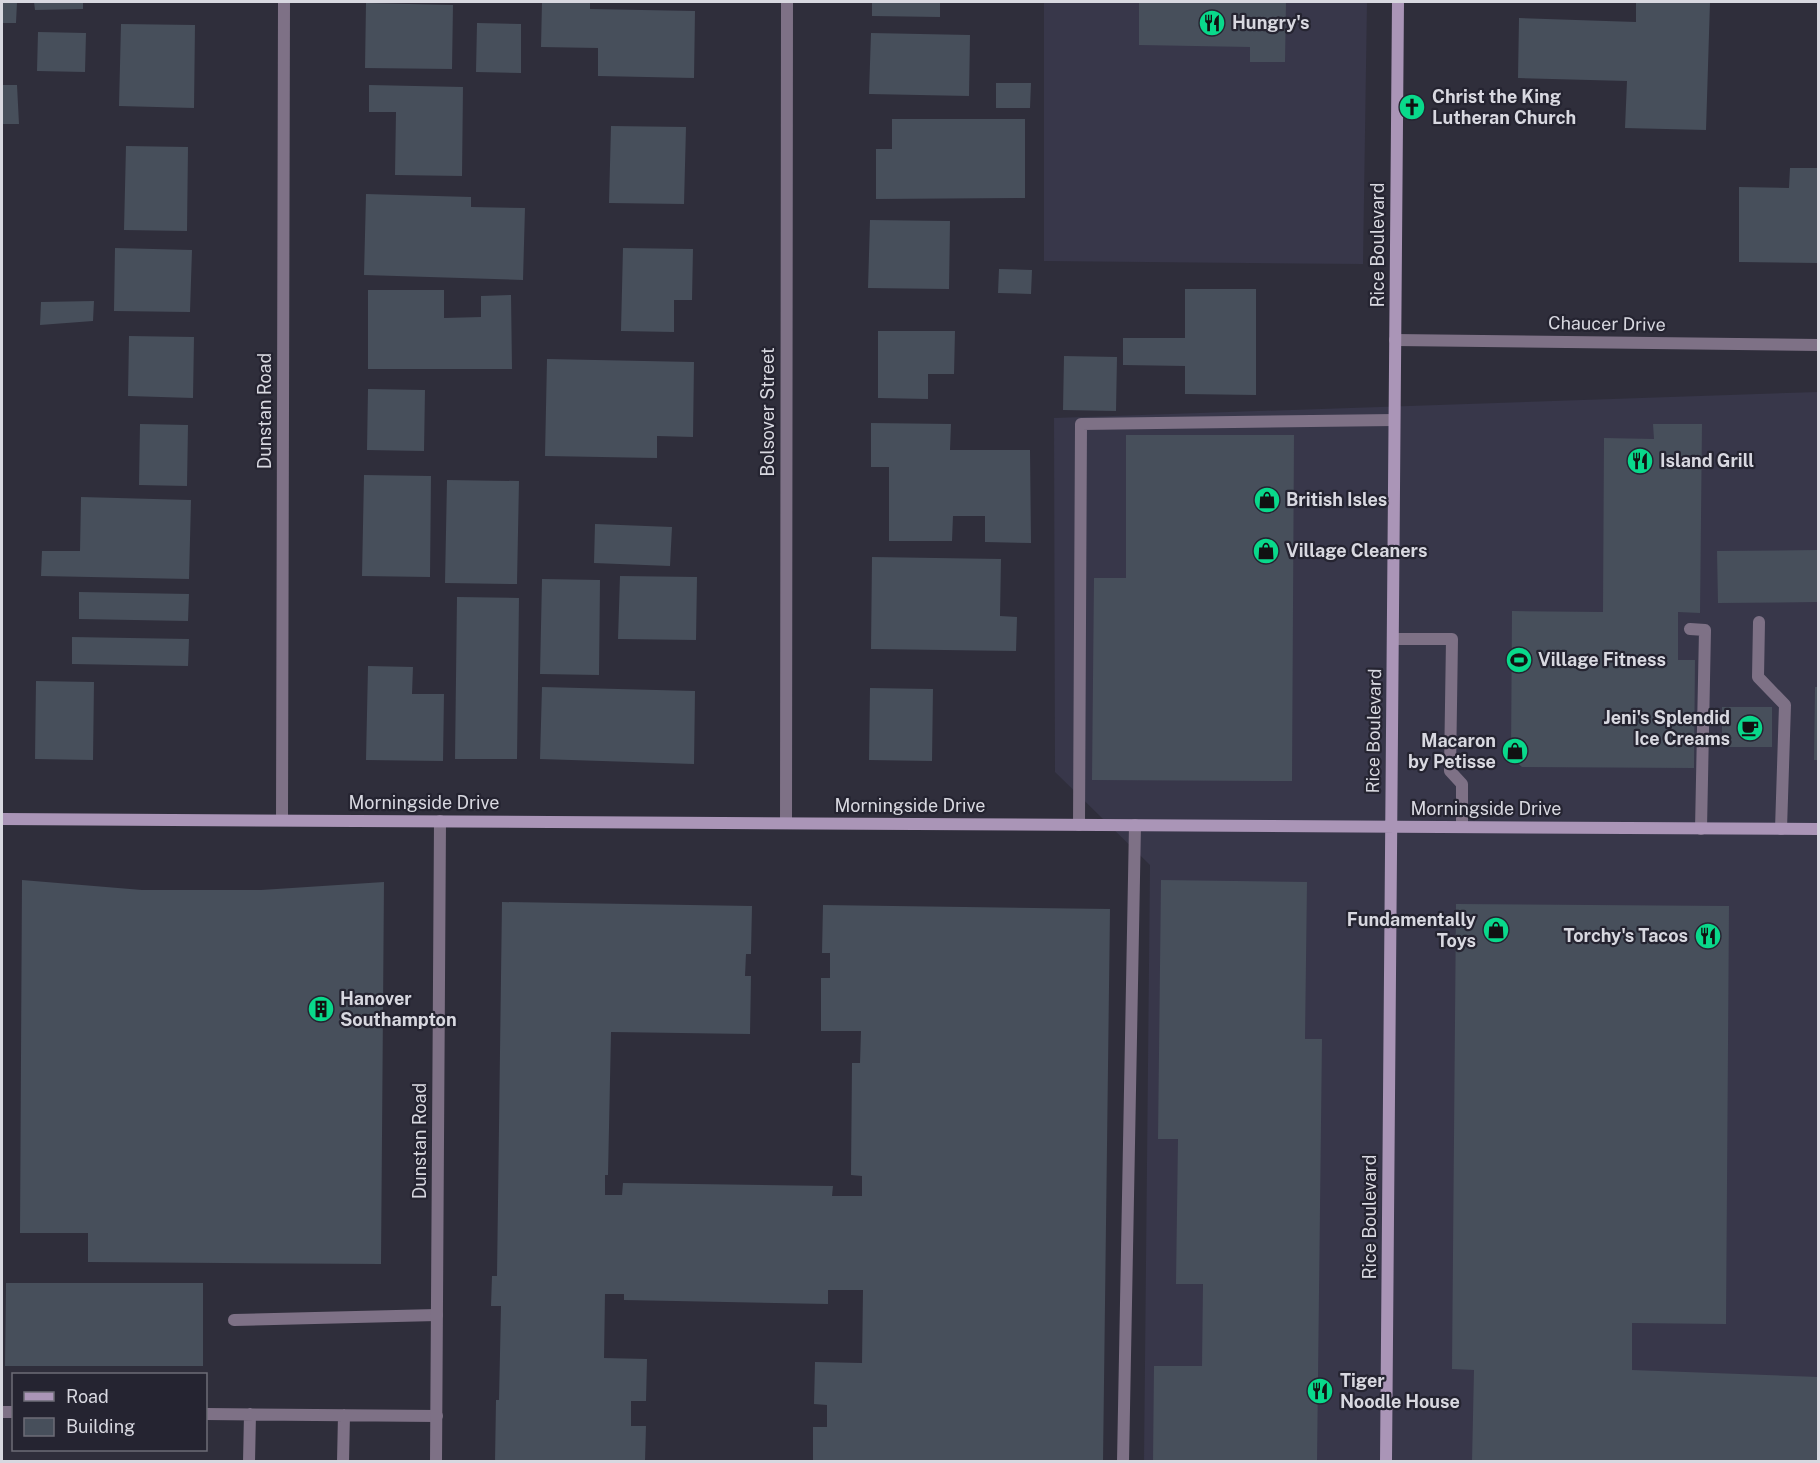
<svg xmlns="http://www.w3.org/2000/svg" width="1820" height="1463" font-family="'Public Sans',sans-serif">
	<rect width="100%" height="100%" fill="#2f2e3b"/>
	<path fill="#38374a" d="M1044 2H1367L1363 264 1044 261Z
		M1818 392V1461H1144L1150 865 1055 772 1054 418Z"/>
	<path fill="#474f5b" d="M2 2H17L16 23H2Z
		M34 2H83V9L35 10Z
		M542 2H590V9L695 11 694 78 598 76V48L541 47Z
		M872 2H940V17L872 16Z
		M1139 2H1286L1285 62H1250V47L1139 45Z
		M1636 2H1710L1706 130 1625 128 1627 81 1518 78 1519 18 1636 22Z
		M366 3 453 5 452 69 365 68Z
		M477 23 521 24V73L476 72Z
		M121 24 195 25 194 108 119 106Z
		M38 32 86 33 85 72 37 71Z
		M871 33 970 35 969 96 869 94Z
		M996 83H1031L1030 108H996Z
		M2 85H17L19 124H2Z
		M369 85 463 87 462 176 395 175 396 112H369Z
		M892 119H1025V198L876 199V149H892Z
		M611 126 686 127 684 204 609 203Z
		M126 146 188 147 187 231 124 230Z
		M1790 168H1818V263L1739 262V187L1789 188Z
		M366 194 471 197V207L525 208 523 280 364 275Z
		M870 220 950 221 949 289 868 288Z
		M115 248 192 250 190 312 114 311Z
		M623 248 693 249 692 300H674V332L621 331Z
		M999 269 1032 270 1031 294 998 293Z
		M1185 289H1256V395L1185 394V366L1123 365V338H1185Z
		M368 290H444V318L481 317V296L511 295 512 369H368Z
		M94 301 93 321 40 325 41 302Z
		M878 331H955L954 374H928V399L878 398Z
		M129 336 194 337 193 398 128 396Z
		M1064 356 1117 357 1116 411 1063 410Z
		M547 359 694 362 693 437 657 436V458L545 456Z
		M368 389 425 390 424 451 367 450Z
		M871 423 951 424 950 450H1030L1031 543 985 542V516H953L952 541H889V467H871Z
		M140 424 188 425 187 486 139 485Z
		M1653 424H1702L1700 613 1678 612V660H1695L1694 768 1522 767 1511 757 1512 611 1603 612 1604 438 1654 439Z
		M1126 435H1294L1292 781 1092 780 1094 578H1126Z
		M364 475 431 476 430 577 362 576Z
		M447 480 519 481 517 584 445 583Z
		M81 497 191 500 189 579 41 576 42 551H80Z
		M595 524 672 527 670 566 594 563Z
		M1818 550V602L1718 603 1717 551Z
		M872 557 1001 559 1000 616 1017 617 1016 651 871 649Z
		M620 576 697 577 696 640 618 639Z
		M542 579 600 580 599 675 540 674Z
		M79 592 189 594 188 621 79 619Z
		M457 597 519 598 517 759H455Z
		M72 637 189 639 188 666 72 664Z
		M368 666 413 667 412 694H444L443 761 366 760Z
		M36 681 94 682 93 760 35 759Z
		M542 687 695 691 694 764 540 759Z
		M1815 687H1818V760H1814Z
		M870 688 933 689 932 761 869 760Z
		M1722 707H1772V747H1722Z
		M22 880 142 890H261L384 882 381 1264 88 1262V1233H20Z
		M1161 880 1307 882 1305 1039H1322L1317 1462H1153L1154 1366H1202L1203 1284H1176L1178 1139H1158Z
		M502 902 752 906 751 954H746L745 976H751L750 1034 611 1032 608 1175H605V1195H622L623 1183 833 1186 832 1196H862V1176L851 1175 852 1063H860L861 1031H821V978H830V953H822L823 905 1110 909 1103 1462H813V1427H827V1405L814 1404 815 1362 862 1363 863 1290H828V1304L624 1300V1294H605L604 1358 647 1359 646 1401H631V1426H646L645 1462H495L496 1400H499L501 1306H491L492 1276H497Z
		M1456 904 1729 906 1726 1324 1632 1323V1370L1818 1377V1462H1472L1474 1370 1452 1369Z
		M6 1283H203V1366H5Z"/>
	<g fill="none" stroke-linecap="round" stroke-linejoin="round">
		<path stroke="#7e7186" stroke-width="12" d="M1759 622 1758 677 1785 705 1781 829
			M1690 629 1705 630 1701 829
			M1393 639H1452L1450 771 1462 784V827
			M1079 825 1081 424 1394 420
			M234 1320 437 1315
			M2 1412H14
			M206 1414 437 1416
			M249 1462 250 1414
			M343 1462 344 1415
			M1123 1462 1135 825"/>
		<path stroke="#7e7186" stroke-width="12" d="M1395 340 1818 345
			M282 820 284 2
			M786 823 787 2
			M436 1462 440 821"/>
		<path stroke="#aa95b7" stroke-width="12" d="M2 819 1818 829
			M1386 1462 1398 2"/>
	</g>
	<defs>
		<symbol id="restaurant-disc" viewBox="-11 -11 22 22"><circle r="9.5" fill="#09d98b" stroke="#252431"/><path d="M-5-6h1v4h1v-4h1v4h1v-4h1v5L-1.5 .5V6h-2V.5L-5-1ZM5-6V6H3V1.5H1.5Q1.5-4 5-6Z" fill="#111"/></symbol>
		<symbol id="church-disc" viewBox="-11 -11 22 22"><circle r="9.5" fill="#09d98b" stroke="#252431"/><path d="M-1.2-6h2.4v3.5h3.3v2.4h-3.3V6h-2.4V-.1h-3.3v-2.4h3.3Z" fill="#111"/></symbol>
		<symbol id="shop-disc" viewBox="-11 -11 22 22"><circle r="9.5" fill="#09d98b" stroke="#252431"/><path d="M-5-2.5h2.3a2.7 3.5 0 0 1 5.4 0H5L5.5 6h-11ZM-1.5-2.5h3a1.5 2.3 0 0 0-3 0Z" fill="#111"/></symbol>
		<symbol id="stadium-disc" viewBox="-11 -11 22 22"><circle r="9.5" fill="#09d98b" stroke="#252431"/><path d="M0-5a6.5 5 0 1 0 0 10a6.5 5 0 1 0 0-10ZM-3.5-1.8h7v3.6h-7Z" fill="#111"/></symbol>
		<symbol id="cafe-disc" viewBox="-11 -11 22 22"><circle r="9.5" fill="#09d98b" stroke="#252431"/><path d="M-5.5-4.5H6V0H3Q3 3.5 0 3.5H-2.5Q-5.5 3.5-5.5 0ZM3-3.2v2h1.7v-2ZM-6 4.5H4V6H-6Z" fill="#111"/></symbol>
		<symbol id="building-disc" viewBox="-11 -11 22 22"><circle r="9.5" fill="#09d98b" stroke="#252431"/><path d="M-4-6H4V6H1V3H-1V6H-4ZM-2.5-4.3h1.7v1.8h-1.7ZM.8-4.3h1.7v1.8H.8ZM-2.5-1h1.7V.8h-1.7ZM.8-1h1.7V.8H.8Z" fill="#111"/></symbol>
	</defs>
	<g fill-rule="evenodd">
		<use href="#restaurant-disc" x="1197" y="8" width="30" height="30"/>
		<use href="#church-disc" x="1397" y="92" width="30" height="30"/>
		<use href="#restaurant-disc" x="1625" y="446" width="30" height="30"/>
		<use href="#shop-disc" x="1252" y="485" width="30" height="30"/>
		<use href="#shop-disc" x="1251" y="536" width="30" height="30"/>
		<use href="#stadium-disc" x="1504" y="645" width="30" height="30"/>
		<use href="#cafe-disc" x="1735" y="713" width="30" height="30"/>
		<use href="#shop-disc" x="1500" y="736" width="30" height="30"/>
		<use href="#shop-disc" x="1481" y="915" width="30" height="30"/>
		<use href="#restaurant-disc" x="1693" y="921" width="30" height="30"/>
		<use href="#building-disc" x="306" y="994" width="30" height="30"/>
		<use href="#restaurant-disc" x="1305" y="1376" width="30" height="30"/>
	</g>
	<g text-anchor="middle" stroke-width="4.5" stroke-linejoin="round" paint-order="stroke">
		<g font-size="18" font-weight="bold" fill="#d8d8e0" stroke="#252431" text-anchor="start">
			<text x="1232" y="29">Hungry's</text>
			<text x="1432" y="103">Christ the King<tspan x="1432" dy="21">Lutheran Church</tspan></text>
			<text x="1660" y="467">Island Grill</text>
			<text x="1286" y="506">British Isles</text>
			<text x="1286" y="557">Village Cleaners</text>
			<text x="1538" y="666">Village Fitness</text>
			<text x="1730" y="724" text-anchor="end">Jeni's Splendid<tspan x="1730" dy="21">Ice Creams</tspan></text>
			<text x="1496" y="747" text-anchor="end">Macaron<tspan x="1496" dy="21">by Petisse</tspan></text>
			<text x="1476" y="926" text-anchor="end">Fundamentally<tspan x="1476" dy="21">Toys</tspan></text>
			<text x="1688" y="942" text-anchor="end">Torchy's Tacos</text>
			<text x="340" y="1005">Hanover<tspan x="340" dy="21">Southampton</tspan></text>
			<text x="1340" y="1387">Tiger<tspan x="1340" dy="21">Noodle House</tspan></text>
		</g>
		<g font-size="18" fill="#d8d8e0" stroke="#252431">
			<text transform="translate(1378 245) rotate(-90)" y="6">Rice Boulevard</text>
			<text transform="translate(1607 324) rotate(1)" y="6">Chaucer Drive</text>
			<text transform="translate(265 411) rotate(-90)" y="6">Dunstan Road</text>
			<text transform="translate(768 412) rotate(-90)" y="6">Bolsover Street</text>
			<text transform="translate(1374 731) rotate(-89)" y="6">Rice Boulevard</text>
			<text x="424" y="809">Morningside Drive</text>
			<text x="910" y="812">Morningside Drive</text>
			<text x="1486" y="815">Morningside Drive</text>
			<text transform="translate(420 1141) rotate(-90)" y="6">Dunstan Road</text>
			<text transform="translate(1370 1217) rotate(-90)" y="6">Rice Boulevard</text>
		</g>
	</g>
	<rect width="1820" height="1463" fill="none" stroke="#d8d8e0" stroke-width="6"/>
	<rect x="12" y="1373" width="195" height="78" fill="#252431" stroke="#6d6c77" stroke-width="1.5"/>
	<rect x="24" y="1392" width="30" height="9" fill="#aa95b7" stroke="#6d6c77" stroke-width="1.5"/>
	<text x="66" y="1403" font-size="18" fill="#d8d8e0">Road</text>
	<rect x="24" y="1418" width="30" height="18" fill="#474f5b" stroke="#6d6c77" stroke-width="1.5"/>
	<text x="66" y="1433" font-size="18" fill="#d8d8e0">Building</text>
</svg>
